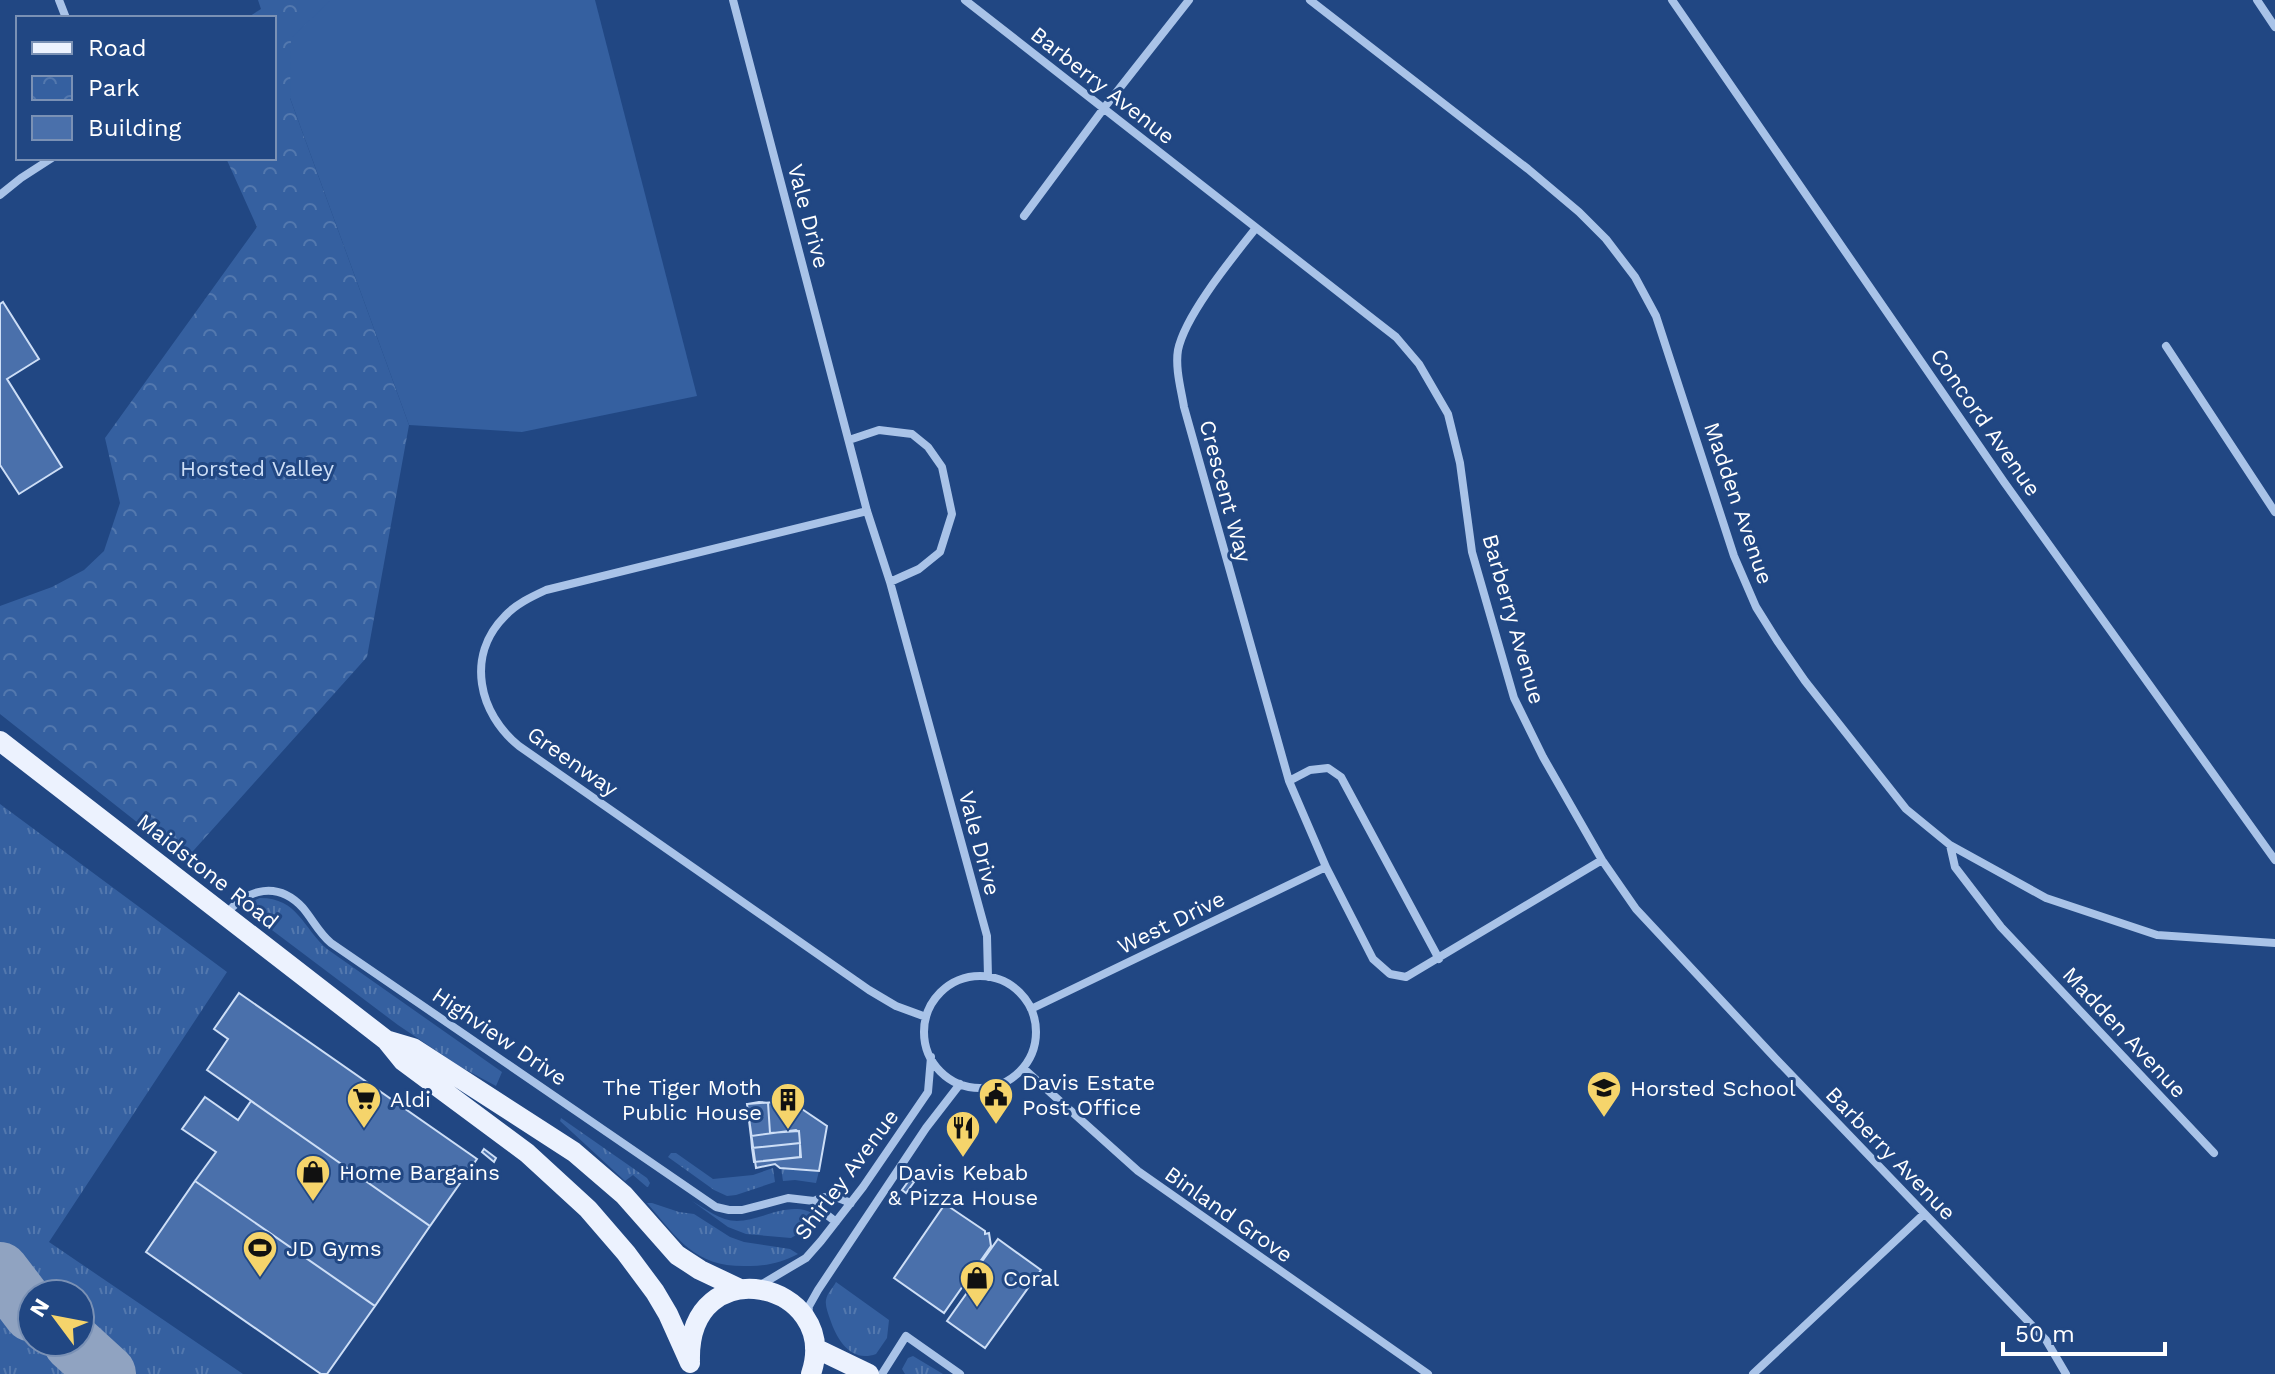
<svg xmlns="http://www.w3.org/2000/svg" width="2275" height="1374" font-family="'Work Sans',sans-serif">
	<defs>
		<pattern id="grass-tufts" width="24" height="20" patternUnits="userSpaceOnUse" patternTransform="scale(2)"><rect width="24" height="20" fill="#3560a0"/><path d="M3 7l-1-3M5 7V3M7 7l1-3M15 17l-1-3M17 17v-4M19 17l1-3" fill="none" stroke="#5378ae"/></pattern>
		<pattern id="park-crowns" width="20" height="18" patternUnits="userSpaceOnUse" patternTransform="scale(2)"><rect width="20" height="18" fill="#3560a0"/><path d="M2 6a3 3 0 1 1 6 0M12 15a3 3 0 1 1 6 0" fill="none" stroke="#5378ae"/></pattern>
	</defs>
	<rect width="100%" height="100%" fill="#214783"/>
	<path fill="url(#grass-tufts)" fill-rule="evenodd" d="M0 804 227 972 49 1242 243 1374H0ZM32 1294H80V1342H32Z
		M260 898C298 898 303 928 327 949L502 1072 496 1086 459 1066 398 1025 256 918C250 910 248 902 260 898Z
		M561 1118 647 1178 650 1183 648 1187H647L633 1175 625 1181 560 1121Z
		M671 1153H676L713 1179 753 1175 773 1168 775 1182 736 1195 727 1196 714 1190 668 1157Z
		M781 1168 819 1171 816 1183 795 1180 783 1181Z
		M692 1201C706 1209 720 1221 737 1221 763 1221 791 1198 817 1216L803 1231 791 1238 746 1234 728 1227Z
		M647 1203H652L679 1212 694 1214 730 1237 744 1242 790 1249 798 1254C782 1262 768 1266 750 1266 695 1268 680 1241 647 1203Z
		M836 1282 889 1320 887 1338 876 1354C851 1363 837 1340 830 1319 828 1313 825 1306 826 1300 827 1293 833 1288 836 1282Z
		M913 1356 943 1374H905L902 1369 908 1358Z"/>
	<path fill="url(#park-crowns)" d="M258 0H332L290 98 409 425 367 657 185 860 0 714V606L52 587 84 570 104 551 120 503 105 438 257 227 226 158H274V18H247L261 9Z"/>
	<path fill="#3560a0" d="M331 0H595L697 396 522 432 409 425 290 98 291 38Z"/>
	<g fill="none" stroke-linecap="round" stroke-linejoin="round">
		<path stroke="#90a3c1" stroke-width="58" d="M0 1271 32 1313
			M72 1342 107 1374"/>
	</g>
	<path fill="#4a70ab" stroke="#cddef6" stroke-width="2" d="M3 302 39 359 7 379 62 467 19 494 0 465V304Z
		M239 993 477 1159 430 1226 207 1070 228 1039 214 1029Z
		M205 1097 238 1120 251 1101 430 1226 375 1306 195 1181 216 1152 182 1129Z
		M790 1101 827 1126 819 1171 780 1168 775 1164 756 1168 747 1104Z
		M759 1102 768 1103 770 1133 799 1131 801 1157 754 1162 747 1104Z
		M796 1130 799 1132 800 1143 752 1148 751 1136Z
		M800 1143V1157L754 1162 752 1148Z
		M484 1149 496 1158 494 1162 482 1152Z
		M910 1179 914 1182 906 1193 902 1190Z
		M195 1181 375 1306 327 1374H321L146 1252Z
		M945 1204 985 1231V1234L989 1233 991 1246 944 1313 894 1278Z
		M998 1239 1041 1270 985 1348 947 1321 971 1287 966 1284Z"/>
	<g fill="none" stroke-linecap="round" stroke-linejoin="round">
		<path stroke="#a9c3e8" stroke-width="8" d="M59 0 66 18
			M733 0 867 511 890 582 987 936 988 977
			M965 0 1378 323 1396 337 1419 364 1448 414 1460 463 1472 552 1514 698 1543 757 1602 860 1636 909 1776 1059 2046 1340 2066 1374
			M1310 0 1528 169 1579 212 1606 239 1635 277 1656 316 1734 556 1756 607 1778 642 1805 681 1906 809 1950 845 1955 867 2001 927 2214 1153
			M1672 0 2004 482 2275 860
			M2257 0 2275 27
			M0 195 21 178 52 158
			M1024 216 1104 108 1189 0
			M1256 228C1233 257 1185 315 1178 350 1175 368 1181 389 1184 407L1289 781 1326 867 1373 959 1390 974 1406 977 1602 860
			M2166 346 2275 512
			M849 440 879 430 912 434 928 447 942 467 952 514 940 552 919 569 890 582
			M867 511 546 590C531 597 516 604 505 616 465 656 479 714 519 746L869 990 896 1006 926 1017
			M1289 781 1310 770 1328 768 1341 777 1439 959
			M1950 845 2046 898 2157 935 2275 943
			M226 914C248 888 278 881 303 908 313 920 319 933 331 943L716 1207 729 1210H742L788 1198 814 1201 822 1197 838 1198 851 1203
			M924 1032a56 56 0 1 1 112 0a56 56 0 1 1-112 0Z
			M1031 1009 1326 867
			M1023 1068 1138 1171 1428 1374
			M814 1201 822 1211 836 1222
			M757 1287 806 1258 821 1241 863 1187 928 1092 931 1057
			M808 1316 809 1306 818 1290 926 1128 960 1084
			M882 1374 906 1336 960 1374
			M1753 1374 1924 1214"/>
		<path stroke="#ecf2fe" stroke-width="20" d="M0 741 386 1040 403 1061 527 1153 588 1209 626 1253 655 1292 668 1314 690 1363
			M386 1040 413 1048 574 1152 624 1195 677 1255 700 1270 738 1288
			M815 1348 869 1374
			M690 1361C687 1247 842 1281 811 1374"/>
	</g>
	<defs>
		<symbol id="school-pin" viewBox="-11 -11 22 30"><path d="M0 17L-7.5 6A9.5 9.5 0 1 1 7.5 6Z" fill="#f5d46b" stroke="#214783"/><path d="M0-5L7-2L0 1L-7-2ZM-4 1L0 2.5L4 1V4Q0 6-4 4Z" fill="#111"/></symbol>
		<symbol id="civic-pin" viewBox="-11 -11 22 30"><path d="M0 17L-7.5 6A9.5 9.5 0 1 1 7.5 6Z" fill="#f5d46b" stroke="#214783"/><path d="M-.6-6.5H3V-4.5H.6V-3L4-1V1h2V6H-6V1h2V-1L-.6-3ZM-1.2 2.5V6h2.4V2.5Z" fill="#111"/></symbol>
		<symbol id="supermarket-pin" viewBox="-11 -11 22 30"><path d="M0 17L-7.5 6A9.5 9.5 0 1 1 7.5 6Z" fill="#f5d46b" stroke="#214783"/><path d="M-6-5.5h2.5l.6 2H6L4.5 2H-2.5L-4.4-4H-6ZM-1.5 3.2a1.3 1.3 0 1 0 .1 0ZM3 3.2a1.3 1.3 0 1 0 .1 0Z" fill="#111"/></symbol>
		<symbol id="building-pin" viewBox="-11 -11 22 30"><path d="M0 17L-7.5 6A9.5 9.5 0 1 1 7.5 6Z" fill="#f5d46b" stroke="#214783"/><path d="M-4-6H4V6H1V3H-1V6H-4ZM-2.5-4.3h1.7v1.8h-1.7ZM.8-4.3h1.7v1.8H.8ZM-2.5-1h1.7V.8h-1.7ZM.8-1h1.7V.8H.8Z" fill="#111"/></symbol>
		<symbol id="restaurant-pin" viewBox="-11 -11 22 30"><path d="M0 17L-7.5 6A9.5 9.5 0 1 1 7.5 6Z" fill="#f5d46b" stroke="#214783"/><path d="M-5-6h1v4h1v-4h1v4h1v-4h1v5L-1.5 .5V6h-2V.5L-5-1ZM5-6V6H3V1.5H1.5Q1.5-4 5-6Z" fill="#111"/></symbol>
		<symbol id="shop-pin" viewBox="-11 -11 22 30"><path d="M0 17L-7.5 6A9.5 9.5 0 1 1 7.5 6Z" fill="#f5d46b" stroke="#214783"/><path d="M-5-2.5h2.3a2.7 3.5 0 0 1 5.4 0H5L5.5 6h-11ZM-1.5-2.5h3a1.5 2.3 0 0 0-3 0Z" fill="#111"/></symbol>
		<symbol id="stadium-pin" viewBox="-11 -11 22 30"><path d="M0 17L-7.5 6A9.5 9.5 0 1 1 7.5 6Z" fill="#f5d46b" stroke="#214783"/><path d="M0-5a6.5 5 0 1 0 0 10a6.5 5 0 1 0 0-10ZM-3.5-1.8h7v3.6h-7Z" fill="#111"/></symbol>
	</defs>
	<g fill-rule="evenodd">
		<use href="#school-pin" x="1584" y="1068" width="40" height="54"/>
		<use href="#civic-pin" x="976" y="1075" width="40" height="54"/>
		<use href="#supermarket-pin" x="344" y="1079" width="40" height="54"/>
		<use href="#building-pin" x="768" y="1080" width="40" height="54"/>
		<use href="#restaurant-pin" x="943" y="1108" width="40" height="54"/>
		<use href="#shop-pin" x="293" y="1152" width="40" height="54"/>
		<use href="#stadium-pin" x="240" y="1228" width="40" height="54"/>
		<use href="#shop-pin" x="957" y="1258" width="40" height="54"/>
	</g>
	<g text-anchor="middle" stroke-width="6" stroke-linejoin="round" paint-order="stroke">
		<g font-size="22" fill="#fff" stroke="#214783">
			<text transform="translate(1103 85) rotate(38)" y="8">Barberry Avenue</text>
			<text transform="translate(809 216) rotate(75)" y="8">Vale Drive</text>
			<text transform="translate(1986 422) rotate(55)" y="8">Concord Avenue</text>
			<text transform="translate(1226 491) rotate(75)" y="8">Crescent Way</text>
			<text transform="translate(1739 503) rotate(71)" y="8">Madden Avenue</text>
			<text transform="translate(1514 619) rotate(74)" y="8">Barberry Avenue</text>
			<text transform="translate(573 761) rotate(35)" y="8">Greenway</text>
			<text transform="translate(980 843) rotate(75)" y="8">Vale Drive</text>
			<text transform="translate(208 871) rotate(38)" y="8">Maidstone Road</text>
			<text transform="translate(1171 922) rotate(-26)" y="8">West Drive</text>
			<text transform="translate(2125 1032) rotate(47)" y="8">Madden Avenue</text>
			<text transform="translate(500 1036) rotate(34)" y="8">Highview Drive</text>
			<text transform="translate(1891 1153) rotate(46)" y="8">Barberry Avenue</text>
			<text transform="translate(846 1174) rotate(-53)" y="8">Shirley Avenue</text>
			<text transform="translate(1229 1214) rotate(35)" y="8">Binland Grove</text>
		</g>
		<g font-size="22" fill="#cddef6" stroke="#214783">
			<text x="257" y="476">Horsted Valley</text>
		</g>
		<g font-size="22" fill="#fff" stroke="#214783" text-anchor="start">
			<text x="1022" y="1090">Davis Estate<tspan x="1022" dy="25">Post Office</tspan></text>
			<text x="762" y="1095" text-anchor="end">The Tiger Moth<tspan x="762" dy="25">Public House</tspan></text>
			<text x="1630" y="1096">Horsted School</text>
			<text x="390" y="1107">Aldi</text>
			<text x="339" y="1180">Home Bargains</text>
			<text x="963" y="1180" text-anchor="middle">Davis Kebab<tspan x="963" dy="25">&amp; Pizza House</tspan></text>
			<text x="286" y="1256">JD Gyms</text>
			<text x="1003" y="1286">Coral</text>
		</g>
	</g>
	<rect x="16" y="16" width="260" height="144" fill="#214783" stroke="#7a91b5" stroke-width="2"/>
	<rect x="32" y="42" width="40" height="12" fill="#ecf2fe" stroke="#7a91b5" stroke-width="2"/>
	<text x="88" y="56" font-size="24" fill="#ffffff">Road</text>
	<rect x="32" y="76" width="40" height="24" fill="url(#park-crowns)" stroke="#7a91b5" stroke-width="2"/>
	<text x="88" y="96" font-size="24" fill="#ffffff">Park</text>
	<rect x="32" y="116" width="40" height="24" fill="#4a70ab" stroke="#7a91b5" stroke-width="2"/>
	<text x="88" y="136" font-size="24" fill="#ffffff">Building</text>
	<g transform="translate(56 1318) rotate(302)"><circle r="38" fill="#214783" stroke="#7a91b5" stroke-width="2"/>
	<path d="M0-6L14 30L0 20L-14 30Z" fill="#f5d46b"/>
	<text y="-12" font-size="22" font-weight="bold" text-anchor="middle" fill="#ffffff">N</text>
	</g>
	<path d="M2003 1342v12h162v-12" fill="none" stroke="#ffffff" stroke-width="4"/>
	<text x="2015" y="1342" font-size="24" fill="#ffffff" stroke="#214783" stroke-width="6" paint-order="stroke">50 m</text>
</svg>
